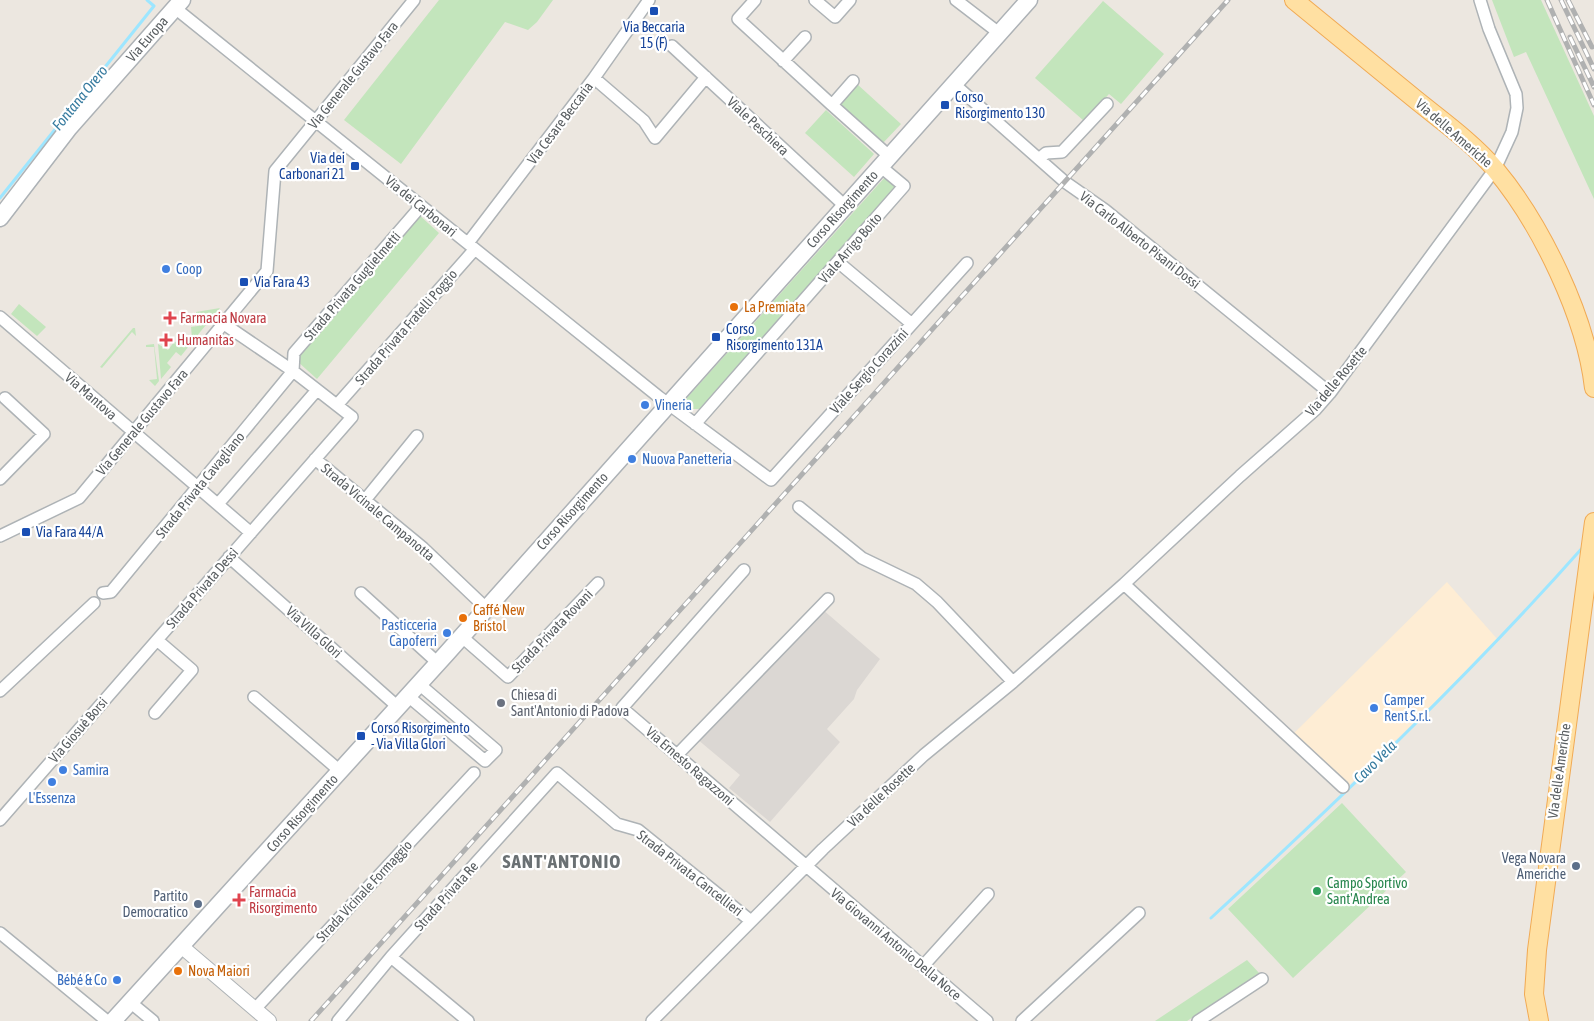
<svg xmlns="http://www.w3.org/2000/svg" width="1594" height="1021" font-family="'Asap Condensed',sans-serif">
	<rect width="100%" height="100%" fill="#ece7e0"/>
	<path fill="#feedd4" d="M1447 582 1499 641 1348 786 1291 736Z"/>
	<path fill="#dbd7d3" d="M822 609 880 659 857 690 854 699 827 729 840 742 770 822 729 788 740 775 697 739Z"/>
	<path fill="#c3e5bc" d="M439 0H553L537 22 528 30 505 22 401 164 344 120Z
		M1492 0H1541L1594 116V199L1526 52 1514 57Z
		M1103 1 1164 54 1121 104 1109 94 1084 121 1035 78Z
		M857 84 901 124 883 143 839 104Z
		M826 110 874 154 854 177 805 133Z
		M886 176 892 178 898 190 702 409H693L684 401Z
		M417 213 439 233 317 379 297 361 299 353Z
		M19 304 46 327 37 336 11 314Z
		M220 308 196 337 192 338 191 327 204 325 203 315H196V312Z
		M133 328H135L136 336 132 332 102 368 100 367Z
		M193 341 181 356 176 352 167 363 171 367 161 379 158 344 168 350 174 342Z
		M154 344 159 381 155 386 149 380 157 379 154 347H146V345Z
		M1342 803 1406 872 1293 978 1228 909Z
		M1247 960 1260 974 1187 1021H1155Z"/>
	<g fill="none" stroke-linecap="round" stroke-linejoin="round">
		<path stroke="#9de6ff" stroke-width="3" d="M0 198 154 6 147 0
			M1211 918C1340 799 1468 677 1584 546"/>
		<defs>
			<path id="minor" d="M755 0 738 19 832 105
				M815 0 835 17 850 0
				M956 0 999 33
				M175 8 659 397 771 480 967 263
				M672 46 845 206
				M783 61 805 37
				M594 78 644 121 655 138 706 77
				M853 81 832 105 889 156
				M954 84 1065 182 1105 210 1330 393
				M1039 159 1046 153 1062 152 1107 104
				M468 243 594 78 649 0
				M838 262 912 324
				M0 317 251 533
				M293 371 294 353 421 206
				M337 405 475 249
				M695 424 904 186 880 166
				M315 459 423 548 486 608
				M0 479 44 434 5 398
				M365 500 417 436
				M218 504 317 390
				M799 507 862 558 916 584 937 602 1013 682
				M0 536 79 498 267 271 275 171 414 0
				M229 557 398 707
				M744 570 622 708 987 1021
				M1124 584 1343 787
				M103 593 111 592 293 371
				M361 593 438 663
				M461 636 508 677 598 583
				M0 691 94 603
				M408 696 485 761 496 750 419 684
				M254 697 340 771
				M155 713 192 670 157 640 352 417 293 371 224 324
				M677 755 828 599
				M0 820 157 640
				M0 933 107 1021
				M391 957 468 1021
				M923 966 988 894
				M130 1002 153 1021
				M255 1009 474 773
				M338 1021 391 957 557 773 617 824 638 830 751 921
				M652 1021 823 849 924 755 1013 682 1124 584 1240 476 1316 409 1330 393 1495 169 1512 132 1517 108 1516 94 1489 29 1480 0
				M1022 1021 1139 913
				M1198 1021 1262 979"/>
			<path id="tertiary" d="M181 946 269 1021"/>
			<path id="secondary" d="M0 218 69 128 182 0
				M113 1021 447 653 1029 0"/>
			<path id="primary" d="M1294 0C1334 33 1375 66 1415 99 1442 121 1472 142 1495 169 1541 224 1586 317 1594 388
				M1539 1021 1534 994 1537 950 1594 522"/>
		</defs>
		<use href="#minor" stroke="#aeb3b6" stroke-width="14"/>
		<use href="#tertiary" stroke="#aeb3b6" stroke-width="16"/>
		<use href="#secondary" stroke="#adb2b6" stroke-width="19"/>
		<use href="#primary" stroke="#f1aa54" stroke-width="20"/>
		<use href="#minor" stroke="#fff" stroke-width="11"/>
		<use href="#tertiary" stroke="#fff" stroke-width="14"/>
		<use href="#secondary" stroke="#fff" stroke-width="16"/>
		<use href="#primary" stroke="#ffe0a2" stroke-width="18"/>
		<defs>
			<path id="rail" d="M1547 0 1594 105
				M1561 0 1594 69
				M1568 0 1592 47
				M1570 37 1594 87
				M311 1021 1228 0"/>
		</defs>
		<use href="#rail" stroke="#b0b1b1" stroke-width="5"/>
		<use href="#rail" stroke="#fff" stroke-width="3" stroke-dasharray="9" stroke-linecap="butt"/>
	</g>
	<g fill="#1a4fb4" stroke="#fff" stroke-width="2">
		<rect x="649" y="6" width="10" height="10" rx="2.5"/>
		<rect x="940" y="100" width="10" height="10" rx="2.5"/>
		<rect x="350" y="161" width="10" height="10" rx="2.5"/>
		<rect x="239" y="277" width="10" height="10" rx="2.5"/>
		<rect x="711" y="332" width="10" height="10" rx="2.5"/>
		<rect x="21" y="527" width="10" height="10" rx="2.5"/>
		<rect x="356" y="731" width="10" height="10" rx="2.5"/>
	</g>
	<g fill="#3f7fe0" stroke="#fff" stroke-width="2">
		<circle cx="166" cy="269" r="5"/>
		<circle cx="645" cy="405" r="5"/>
		<circle cx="632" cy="459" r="5"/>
		<circle cx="447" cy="633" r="5"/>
		<circle cx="1374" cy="708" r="5"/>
		<circle cx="63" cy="770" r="5"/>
		<circle cx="52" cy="782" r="5"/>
		<circle cx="117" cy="980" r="5"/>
	</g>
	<g fill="#e8710a" stroke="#fff" stroke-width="2">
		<circle cx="734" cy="307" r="5"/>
		<circle cx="463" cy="618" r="5"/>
		<circle cx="178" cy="971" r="5"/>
	</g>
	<g fill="#e0444e" stroke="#fff" stroke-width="2">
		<path d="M167.5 310.5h5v5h5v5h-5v5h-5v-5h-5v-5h5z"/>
		<path d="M163.5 332.5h5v5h5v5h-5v5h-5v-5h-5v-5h5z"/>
		<path d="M236.5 892.5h5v5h5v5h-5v5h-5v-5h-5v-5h5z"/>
	</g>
	<circle fill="#6b7280" stroke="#fff" stroke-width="2" cx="501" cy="703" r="5"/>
	<g fill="#5c6f8a" stroke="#fff" stroke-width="2">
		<circle cx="1576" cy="866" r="5"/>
		<circle cx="198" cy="904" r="5"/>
	</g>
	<circle fill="#2e9e5b" stroke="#fff" stroke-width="2" cx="1317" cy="891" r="5"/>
	<g text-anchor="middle" stroke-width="4.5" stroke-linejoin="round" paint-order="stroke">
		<g font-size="14" fill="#164399" stroke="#fff" text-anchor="start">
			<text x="654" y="32" text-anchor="middle">Via Beccaria<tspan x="654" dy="16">15 (F)</tspan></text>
			<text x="955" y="102">Corso<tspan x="955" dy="16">Risorgimento 130</tspan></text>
			<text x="345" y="163" text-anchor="end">Via dei<tspan x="345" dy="16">Carbonari 21</tspan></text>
			<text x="254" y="287">Via Fara 43</text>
			<text x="726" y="334">Corso<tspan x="726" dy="16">Risorgimento 131A</tspan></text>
			<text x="36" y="537">Via Fara 44/A</text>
			<text x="371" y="733">Corso Risorgimento<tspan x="371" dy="16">- Via Villa Glori</tspan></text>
		</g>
		<g font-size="14" fill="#595e61" stroke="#fff">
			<text transform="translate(147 39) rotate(-49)" y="5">Via Europa</text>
			<text transform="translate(353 75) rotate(-51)" y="5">Via Generale Gustavo Fara</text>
			<text transform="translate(560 123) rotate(-53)" y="5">Via Cesare Beccaria</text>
			<text transform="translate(758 126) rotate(43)" y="5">Viale Peschiera</text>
			<text transform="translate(1454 133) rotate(41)" y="5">Via delle Americhe</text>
			<text transform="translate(421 206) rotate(39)" y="5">Via dei Carbonari</text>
			<text transform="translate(842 209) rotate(-48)" y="5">Corso Risorgimento</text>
			<text transform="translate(1140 240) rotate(38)" y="5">Via Carlo Alberto Pisani Dossi</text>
			<text transform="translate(850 248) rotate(-49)" y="5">Viale Arrigo Boito</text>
			<text transform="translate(352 286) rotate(-49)" y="5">Strada Privata Guglielmetti</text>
			<text transform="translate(406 327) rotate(-49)" y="5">Strada Privata Fratelli Poggio</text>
			<text transform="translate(869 371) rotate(-48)" y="5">Viale Sergio Corazzini</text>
			<text transform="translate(1336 381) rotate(-50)" y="5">Via delle Rosette</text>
			<text transform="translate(91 396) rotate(41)" y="5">Via Mantova</text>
			<text transform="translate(142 422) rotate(-50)" y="5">Via Generale Gustavo Fara</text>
			<text transform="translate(200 485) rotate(-51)" y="5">Strada Privata Cavagliano</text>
			<text transform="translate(572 511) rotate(-48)" y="5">Corso Risorgimento</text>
			<text transform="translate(378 512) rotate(40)" y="5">Strada Vicinale Campanotta</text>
			<text transform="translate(202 588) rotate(-49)" y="5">Strada Privata Dessì</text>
			<text transform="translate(552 631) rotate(-46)" y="5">Strada Privata Rovani</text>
			<text transform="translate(314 632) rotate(42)" y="5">Via Villa Glori</text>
			<text transform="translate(78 730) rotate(-49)" y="5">Via Giosuè Borsi</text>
			<text transform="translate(690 766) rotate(41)" y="5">Via Ernesto Ragazzoni</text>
			<text transform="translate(1559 771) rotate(-82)" y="5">Via delle Americhe</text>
			<text transform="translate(881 795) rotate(-43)" y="5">Via delle Rosette</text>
			<text transform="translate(302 813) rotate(-48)" y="5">Corso Risorgimento</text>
			<text transform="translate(690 873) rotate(38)" y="5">Strada Privata Cancellieri</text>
			<text transform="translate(364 891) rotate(-47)" y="5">Strada Vicinale Formaggio</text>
			<text transform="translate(446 896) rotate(-48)" y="5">Strada Privata Re</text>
			<text transform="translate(896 944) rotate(40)" y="5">Via Giovanni Antonio Della Noce</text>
		</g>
		<g font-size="14" fill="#366cbe" stroke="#fff" text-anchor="start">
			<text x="176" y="274">Coop</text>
			<text x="655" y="410">Vineria</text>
			<text x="642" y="464">Nuova Panetteria</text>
			<text x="437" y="630" text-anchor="end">Pasticceria<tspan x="437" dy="16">Capoferri</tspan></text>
			<text x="1384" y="705">Camper<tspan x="1384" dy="16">Rent S.r.l.</tspan></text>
			<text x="73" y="775">Samira</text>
			<text x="52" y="803" text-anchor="middle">L'Essenza</text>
			<text x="107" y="985" text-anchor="end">Bébé &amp; Co</text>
		</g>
		<g font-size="14" fill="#c56008" stroke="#fff" text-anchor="start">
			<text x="744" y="312">La Premiata</text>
			<text x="473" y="615">Caffé New<tspan x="473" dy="16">Bristol</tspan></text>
			<text x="188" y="976">Nova Maiori</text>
		</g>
		<g font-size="14" fill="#be3a42" stroke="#fff" text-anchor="start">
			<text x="180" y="323">Farmacia Novara</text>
			<text x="177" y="345">Humanitas</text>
			<text x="249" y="897">Farmacia<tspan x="249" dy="16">Risorgimento</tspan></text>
		</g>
		<g font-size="14" fill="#5b616d" stroke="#fff" text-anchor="start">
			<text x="511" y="700">Chiesa di<tspan x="511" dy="16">Sant'Antonio di Padova</tspan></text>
		</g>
		<g font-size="14" fill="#4e5e75" stroke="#fff" text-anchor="end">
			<text x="1566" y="863">Vega Novara<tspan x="1566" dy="16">Americhe</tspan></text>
			<text x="188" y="901">Partito<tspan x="188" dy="16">Democratico</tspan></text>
		</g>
		<g font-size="14" fill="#27864d" stroke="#fff" text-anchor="start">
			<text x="1327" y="888">Campo Sportivo<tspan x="1327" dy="16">Sant'Andrea</tspan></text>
		</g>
		<g font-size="15" font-style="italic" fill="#377b9f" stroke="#fff">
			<text transform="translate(80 98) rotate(-51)" y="5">Fontana Orero</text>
			<text transform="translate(1375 762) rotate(-45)" y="5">Cavo Vela</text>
		</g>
		<g font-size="19" font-weight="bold" letter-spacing="1" fill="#6a7073" stroke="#fff">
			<text x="562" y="868">SANT'ANTONIO</text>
		</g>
	</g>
</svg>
